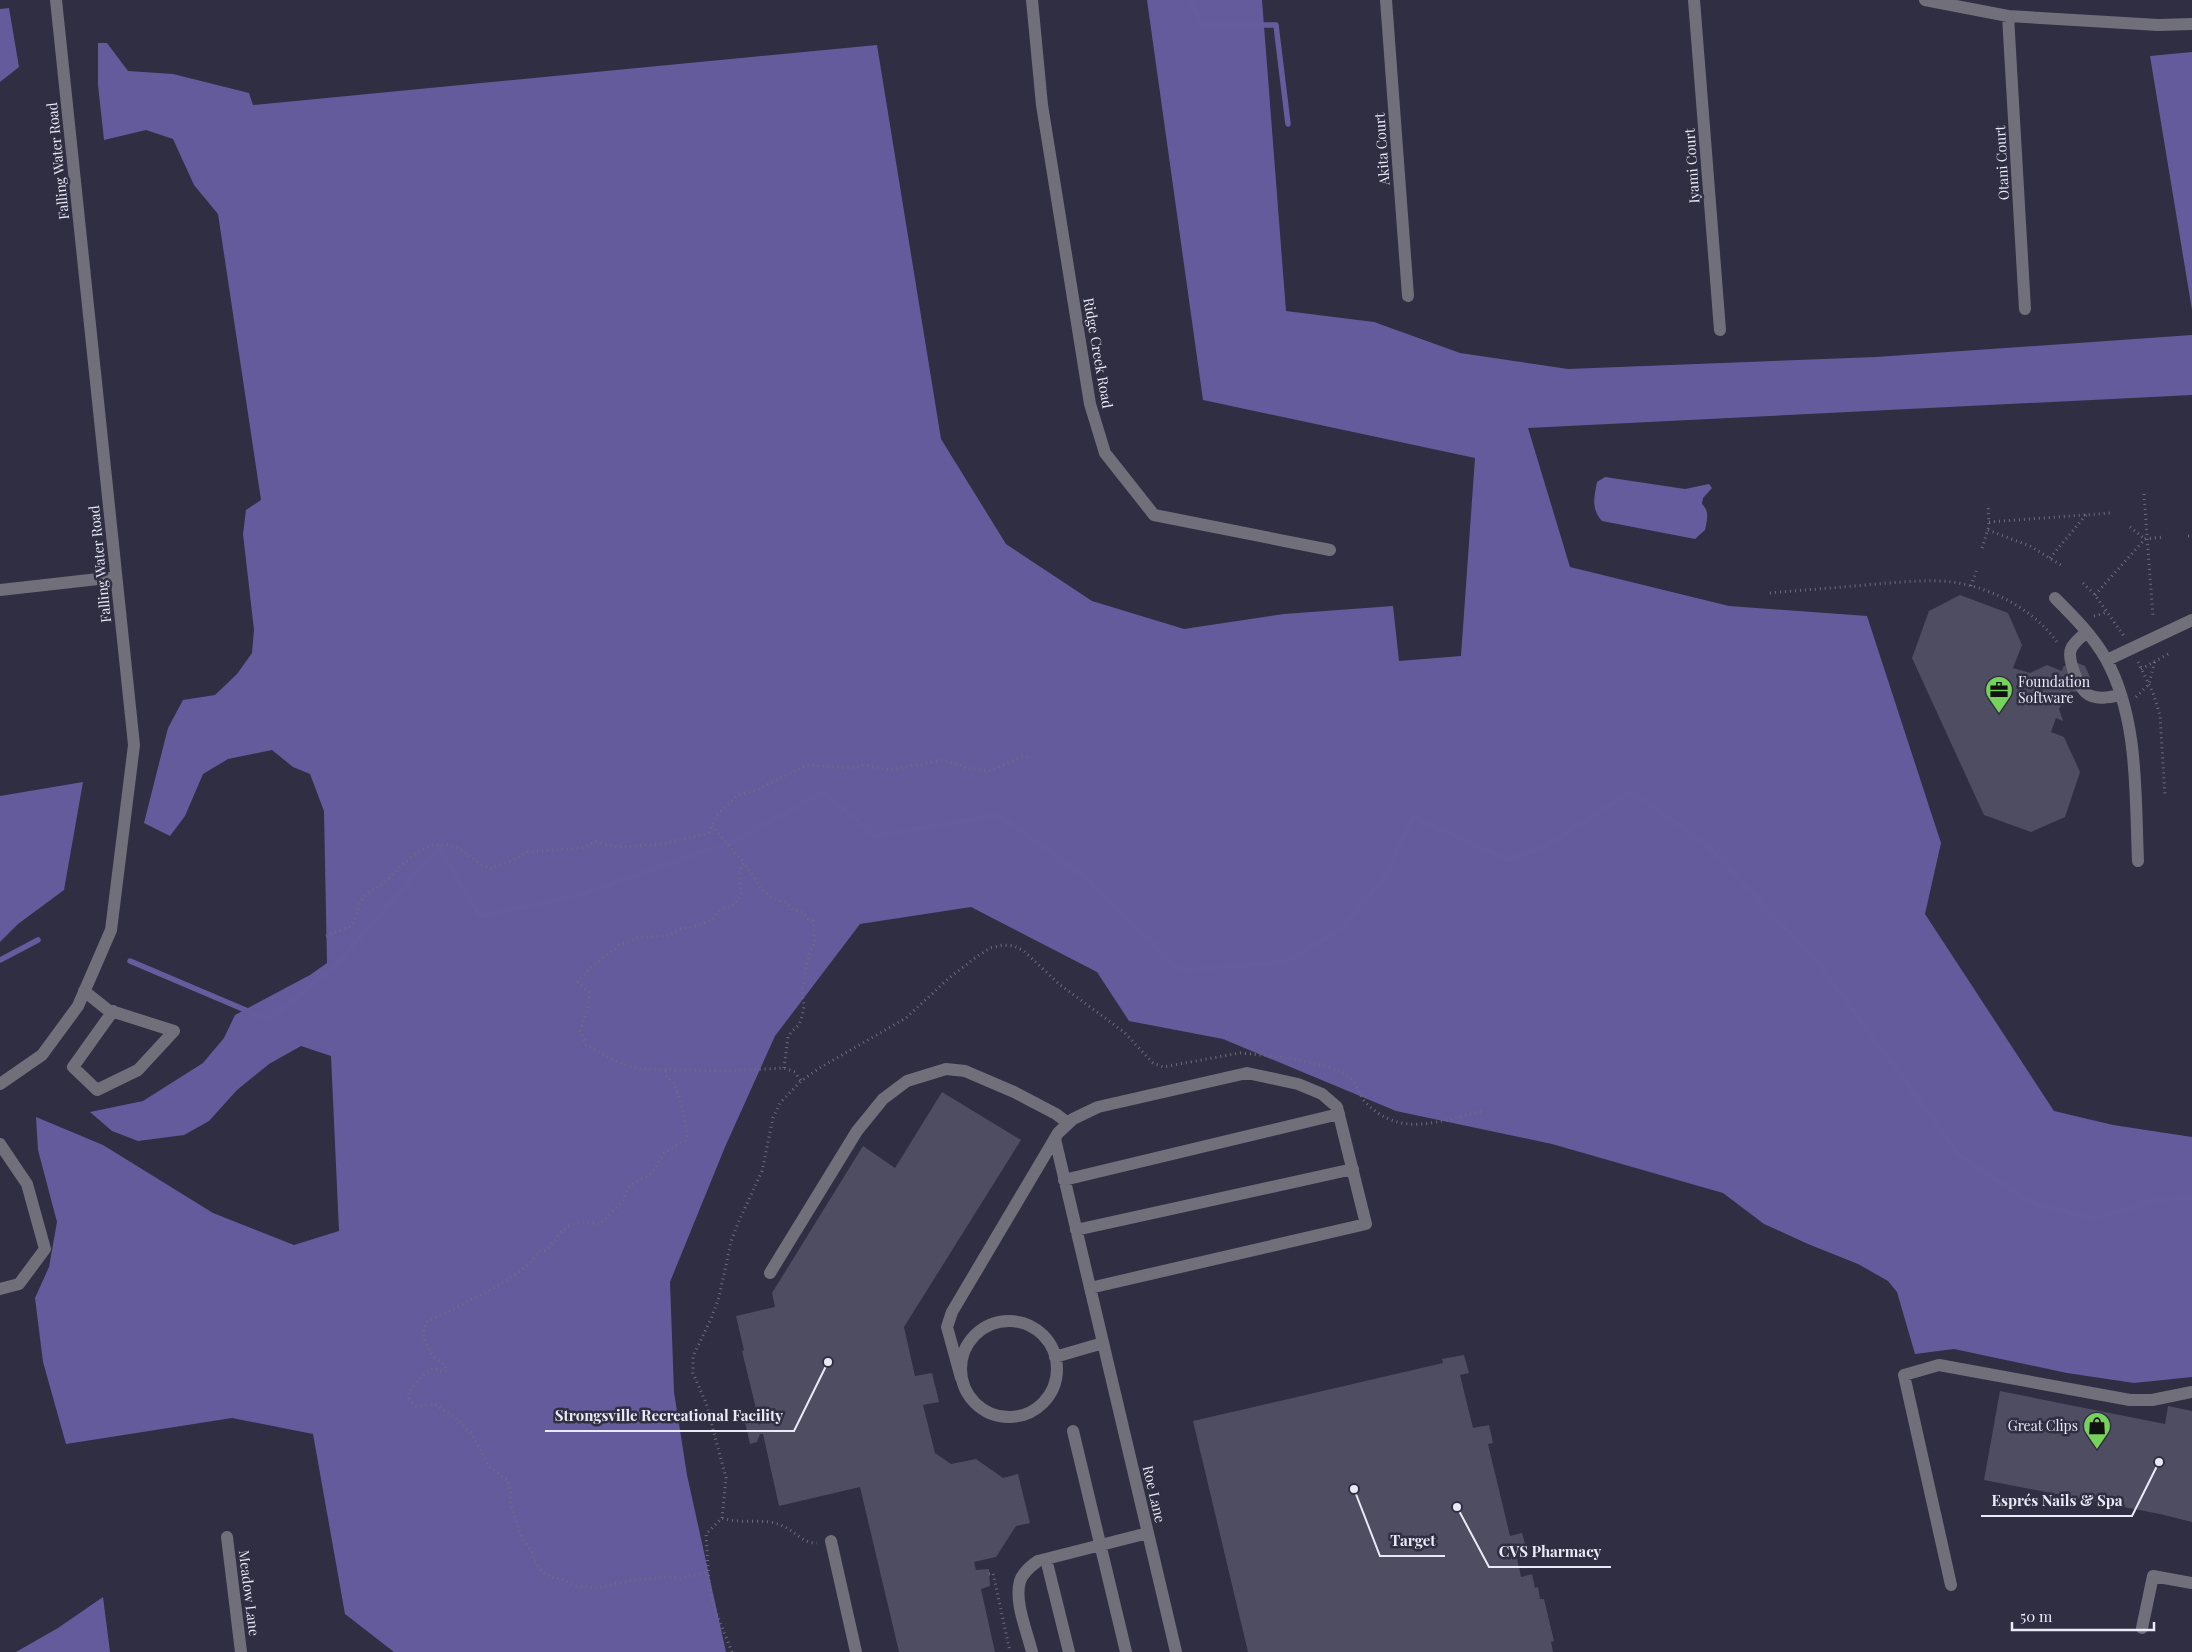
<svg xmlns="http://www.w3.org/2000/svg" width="2192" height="1652" font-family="'Playfair Display',serif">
	<rect width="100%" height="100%" fill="#302e42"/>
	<path fill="#645b9d" d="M1147 0H1262L1286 311 1374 322 1460 353 1568 369 1876 357 2192 335V395L1528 428 1570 567 1729 606 1867 616 1941 843 1925 914 2054 1111 2113 1125 2192 1137V1377L2134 1383 2067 1373 1954 1349 1915 1354 1897 1292 1888 1281 1858 1264 1808 1244 1764 1224 1723 1193 1552 1144 1396 1111 1223 1039 1129 1021 1097 972 971 907 860 924 775 1036 725 1147 670 1282 674 1392 687 1475 726 1652H394L345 1614 313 1434 232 1418 66 1444 43 1362 35 1298 49 1267 57 1222 38 1150 36 1117 103 1145 213 1213 294 1245 339 1231 331 1056 301 1046 269 1064 237 1090 209 1121 184 1135 138 1141 112 1131 90 1112 143 1101 203 1063 224 1038 235 1015 310 975 327 963 324 811 310 774 293 767 272 750 228 759 203 774 185 816 170 836 144 823 168 728 183 700 215 695 237 674 252 653 254 630 243 534 246 510 261 500 218 214 194 185 173 139 146 130 104 140 98 85V43H107L128 71 173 74 249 93 253 105 877 45 941 439 1006 544 1092 601 1184 629 1284 614 1393 606 1399 661 1461 656 1475 458 1203 400Z
		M9 8 19 67 0 82V9Z
		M2192 52V310L2150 56Z
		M83 782 64 890 18 924 0 942V796Z
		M103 1597 110 1652H16L58 1628Z"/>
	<path fill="#655c9e" d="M1605 477 1685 489 1709 484 1712 488 1703 498 1702 504C1710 512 1707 519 1705 530L1695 539 1602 521C1591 509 1594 498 1597 482Z"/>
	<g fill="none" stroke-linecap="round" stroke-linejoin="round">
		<path stroke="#655c9e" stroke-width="5.5" d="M1191 0 1201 25H1276L1288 124
			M0 960 38 940
			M130 961 269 1020 338 963 439 847 479 916 576 896 737 840 823 792 875 836 999 815 1085 877 1180 970 1287 962 1344 926 1387 874 1413 816 1507 860 1545 847 1631 791 1708 846 1816 960 1959 1155 2030 1202 2093 1219 2157 1200 2192 1197"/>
	</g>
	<path fill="#4e4d62" d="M1960 595 2008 613 2022 645 2013 668 2030 673 2047 665 2062 671 2063 667 2073 661 2085 666 2090 677 2086 688 2075 692 2071 691 2059 709 2063 721 2056 718 2051 732 2064 737 2080 772 2065 817 2031 832 1984 815 1912 658 1929 611Z
		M942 1092 1021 1140 904 1327 915 1376 932 1373 939 1402 923 1405 935 1453 951 1464 976 1459 1003 1478 1018 1474 1030 1523 1016 1526 996 1557 974 1562 976 1570 989 1569 990 1586 981 1589 995 1652H899L860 1487 779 1506 763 1434H760L757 1442 750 1444 744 1418 751 1417 760 1425 742 1351 744 1350 736 1316 775 1307 772 1293 863 1146 895 1168Z
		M1464 1355 1469 1373 1460 1375 1473 1428 1489 1425 1493 1443 1488 1444 1510 1536 1522 1533 1527 1551 1516 1554 1521 1577 1532 1574 1535 1588 1538 1587 1540 1599H1544L1554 1641 1551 1642 1553 1652H1248L1193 1421 1443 1363 1442 1359Z
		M2000 1391 2165 1424 2168 1406 2192 1411V1522L2160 1514 1984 1480Z"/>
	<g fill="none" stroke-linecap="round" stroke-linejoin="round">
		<path stroke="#6e6c7e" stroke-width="3" stroke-dasharray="1 4" stroke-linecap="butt" d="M2144 494 2153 617
			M1989 522 2111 513
			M2130 527 2145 539
			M1988 530 2030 546 2064 567
			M2188 536H2192
			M1982 548 1989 526 1988 504
			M2050 558 2086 515
			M2083 583 2095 595 2124 636
			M1971 586 1977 569
			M1770 593C1802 590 1833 588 1865 585 1891 583 1916 580 1942 581 1985 584 2032 607 2057 642
			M2095 595 2145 539 2163 537
			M2094 616 2108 612
			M2138 662 2153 693 2160 715 2165 796
			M2141 669 2170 653
			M2136 697 2149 684 2155 660
			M712 826 744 863
			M326 936 351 926C356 918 357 909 361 901 366 891 377 889 385 882 403 866 419 840 448 845 467 848 473 864 491 868L511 861 528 852 581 848 596 842 619 847 662 844 709 833 717 815 738 795 757 790 807 765 850 768 866 765 889 770 944 760 967 768 989 771 1021 757H1029
			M784 1068 788 1037 792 1031 799 1025 802 1016 804 1007 802 992 807 962 810 950 815 944 813 921 808 919 804 913 793 910 786 902C762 898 757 880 744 863 736 871 742 885 741 896L732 906 718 911 712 920 689 928H682L670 935 638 938 619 945 588 970 578 982 589 992 588 1008 580 1030 586 1045 616 1061 639 1069 730 1071 784 1068 795 1072 801 1081
			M666 1071 665 1074C667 1078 671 1080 674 1083 678 1091 689 1132 686 1140L665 1152 652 1173 628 1187 623 1201 600 1224C595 1224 590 1222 584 1222 564 1222 558 1238 546 1250L538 1251C534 1273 448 1311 426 1322L423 1333 425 1342C429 1346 429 1352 433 1356 439 1362 444 1363 447 1371L442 1372 434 1368C425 1371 413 1385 408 1393L410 1400 416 1406 435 1404 454 1417 472 1434 489 1467C497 1470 499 1476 507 1479L511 1492 510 1502 521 1537 533 1553 534 1560 542 1572 554 1578 562 1579 575 1586 596 1588 634 1580 669 1577 680 1578 708 1572
			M722 1518 726 1478 706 1403 693 1373V1356L711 1319 719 1297 731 1242 738 1223 762 1171 773 1118 780 1103 801 1081 821 1067 906 1018 949 978 975 958 990 948 1003 945 1014 946 1024 951 1059 984 1124 1032 1153 1063 1163 1067 1240 1053C1265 1055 1328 1062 1348 1076 1358 1083 1359 1097 1367 1104 1403 1139 1440 1120 1483 1111
			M989 1574 993 1573 1010 1652
			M732 1652 714 1607 709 1583 706 1534 722 1518C743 1525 765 1517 783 1526 795 1531 803 1544 817 1543"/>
		<path stroke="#71707a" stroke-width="12" d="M1032 0 1042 105 1090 404 1105 453 1154 515 1330 550
			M1386 0 1408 296
			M1694 0 1720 330
			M1925 0 2008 16 2158 25 2192 24
			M2008 16 2025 309
			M0 590 116 577
			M2055 598C2074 617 2093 636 2106 659 2139 719 2135 795 2138 861
			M2087 632C2081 637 2074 642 2071 649 2067 659 2079 690 2089 695 2099 700 2111 697 2121 695
			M2107 660 2192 620
			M84 991 108 1010 174 1031 138 1070 97 1090 73 1067 113 1011
			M0 1084 42 1055 78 1006 111 930 134 745 56 0
			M1055 1139 1176 1652
			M0 1144 27 1184 45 1249 19 1284 0 1289
			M1064 1180 1339 1114
			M1076 1230 1353 1169
			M770 1273 857 1131 883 1099 907 1081 946 1069 965 1071 1014 1092 1056 1114 1068 1123
			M961 1369a48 48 0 1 1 96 0a48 48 0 1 1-96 0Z
			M1055 1357 1103 1343
			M961 1378 947 1327 952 1312 1058 1133 1073 1119 1098 1107 1247 1073 1298 1084 1322 1094 1337 1107 1366 1224 1090 1288
			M1073 1431 1126 1652
			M227 1537 241 1652
			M831 1541 856 1652
			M1046 1559 1069 1652
			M1951 1585 1904 1375 1939 1365 2130 1400H2152L2192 1392
			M2142 1628 2153 1576 2192 1583
			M1032 1652C1027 1631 1014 1602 1020 1581 1023 1572 1031 1566 1038 1561L1148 1533"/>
	</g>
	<defs>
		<symbol id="office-pin" viewBox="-11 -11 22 30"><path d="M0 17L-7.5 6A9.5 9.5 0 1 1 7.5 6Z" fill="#76d25a" stroke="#302e42"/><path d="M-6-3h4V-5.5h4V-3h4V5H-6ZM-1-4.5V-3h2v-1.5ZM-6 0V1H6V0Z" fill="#111"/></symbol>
		<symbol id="shop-pin" viewBox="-11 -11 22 30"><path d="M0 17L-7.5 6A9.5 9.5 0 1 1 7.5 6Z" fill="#76d25a" stroke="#302e42"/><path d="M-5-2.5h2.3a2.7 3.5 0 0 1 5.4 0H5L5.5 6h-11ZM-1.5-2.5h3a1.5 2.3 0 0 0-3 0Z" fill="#111"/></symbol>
	</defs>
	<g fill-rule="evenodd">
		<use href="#office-pin" x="1983" y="674" width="32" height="43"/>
		<use href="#shop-pin" x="2081" y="1410" width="32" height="43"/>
	</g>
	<g text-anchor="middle" stroke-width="5" stroke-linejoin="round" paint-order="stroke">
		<g font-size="14" fill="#eae9f6" stroke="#302e42">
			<text transform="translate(1382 149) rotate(-94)" y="5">Akita Court</text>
			<text transform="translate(58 161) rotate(-96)" y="5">Falling Water Road</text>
			<text transform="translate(2002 163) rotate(-93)" y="5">Otani Court</text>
			<text transform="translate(1692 166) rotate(-94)" y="5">Iyami Court</text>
			<text transform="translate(1098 353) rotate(80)" y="5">Ridge Creek Road</text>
			<text transform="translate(100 564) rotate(-96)" y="5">Falling Water Road</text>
			<text transform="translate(1154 1494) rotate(77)" y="5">Roe Lane</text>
			<text transform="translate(249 1593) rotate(83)" y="5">Meadow Lane</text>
		</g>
		<g font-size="14" fill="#eae9f6" stroke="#302e42" text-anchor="start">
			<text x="2018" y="687">Foundation<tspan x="2018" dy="16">Software</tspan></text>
			<text x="2078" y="1431" text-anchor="end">Great Clips</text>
		</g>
	</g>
	<path fill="none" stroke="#eae9f6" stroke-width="2" d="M828 1362L794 1431H545M2159 1462L2132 1516H1981M1354 1489L1380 1556H1445M1457 1507L1489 1567H1611"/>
	<g fill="#eae9f6" stroke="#302e42" stroke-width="2">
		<circle cx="828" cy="1362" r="5"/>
		<circle cx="2159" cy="1462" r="5"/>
		<circle cx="1354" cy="1489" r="5"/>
		<circle cx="1457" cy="1507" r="5"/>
	</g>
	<g font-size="15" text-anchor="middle" font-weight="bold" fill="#eae9f6" stroke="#302e42" stroke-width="5" stroke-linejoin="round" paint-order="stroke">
		<text x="669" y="1421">Strongsville Recreational Facility</text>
		<text x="2057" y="1506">Esprés Nails &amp; Spa</text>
		<text x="1413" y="1546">Target</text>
		<text x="1550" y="1557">CVS Pharmacy</text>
	</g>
	<path d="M2012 1622v8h142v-8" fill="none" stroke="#eae9f6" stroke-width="2.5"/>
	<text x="2020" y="1622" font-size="15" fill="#eae9f6" stroke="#302e42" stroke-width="4" paint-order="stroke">50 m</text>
</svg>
